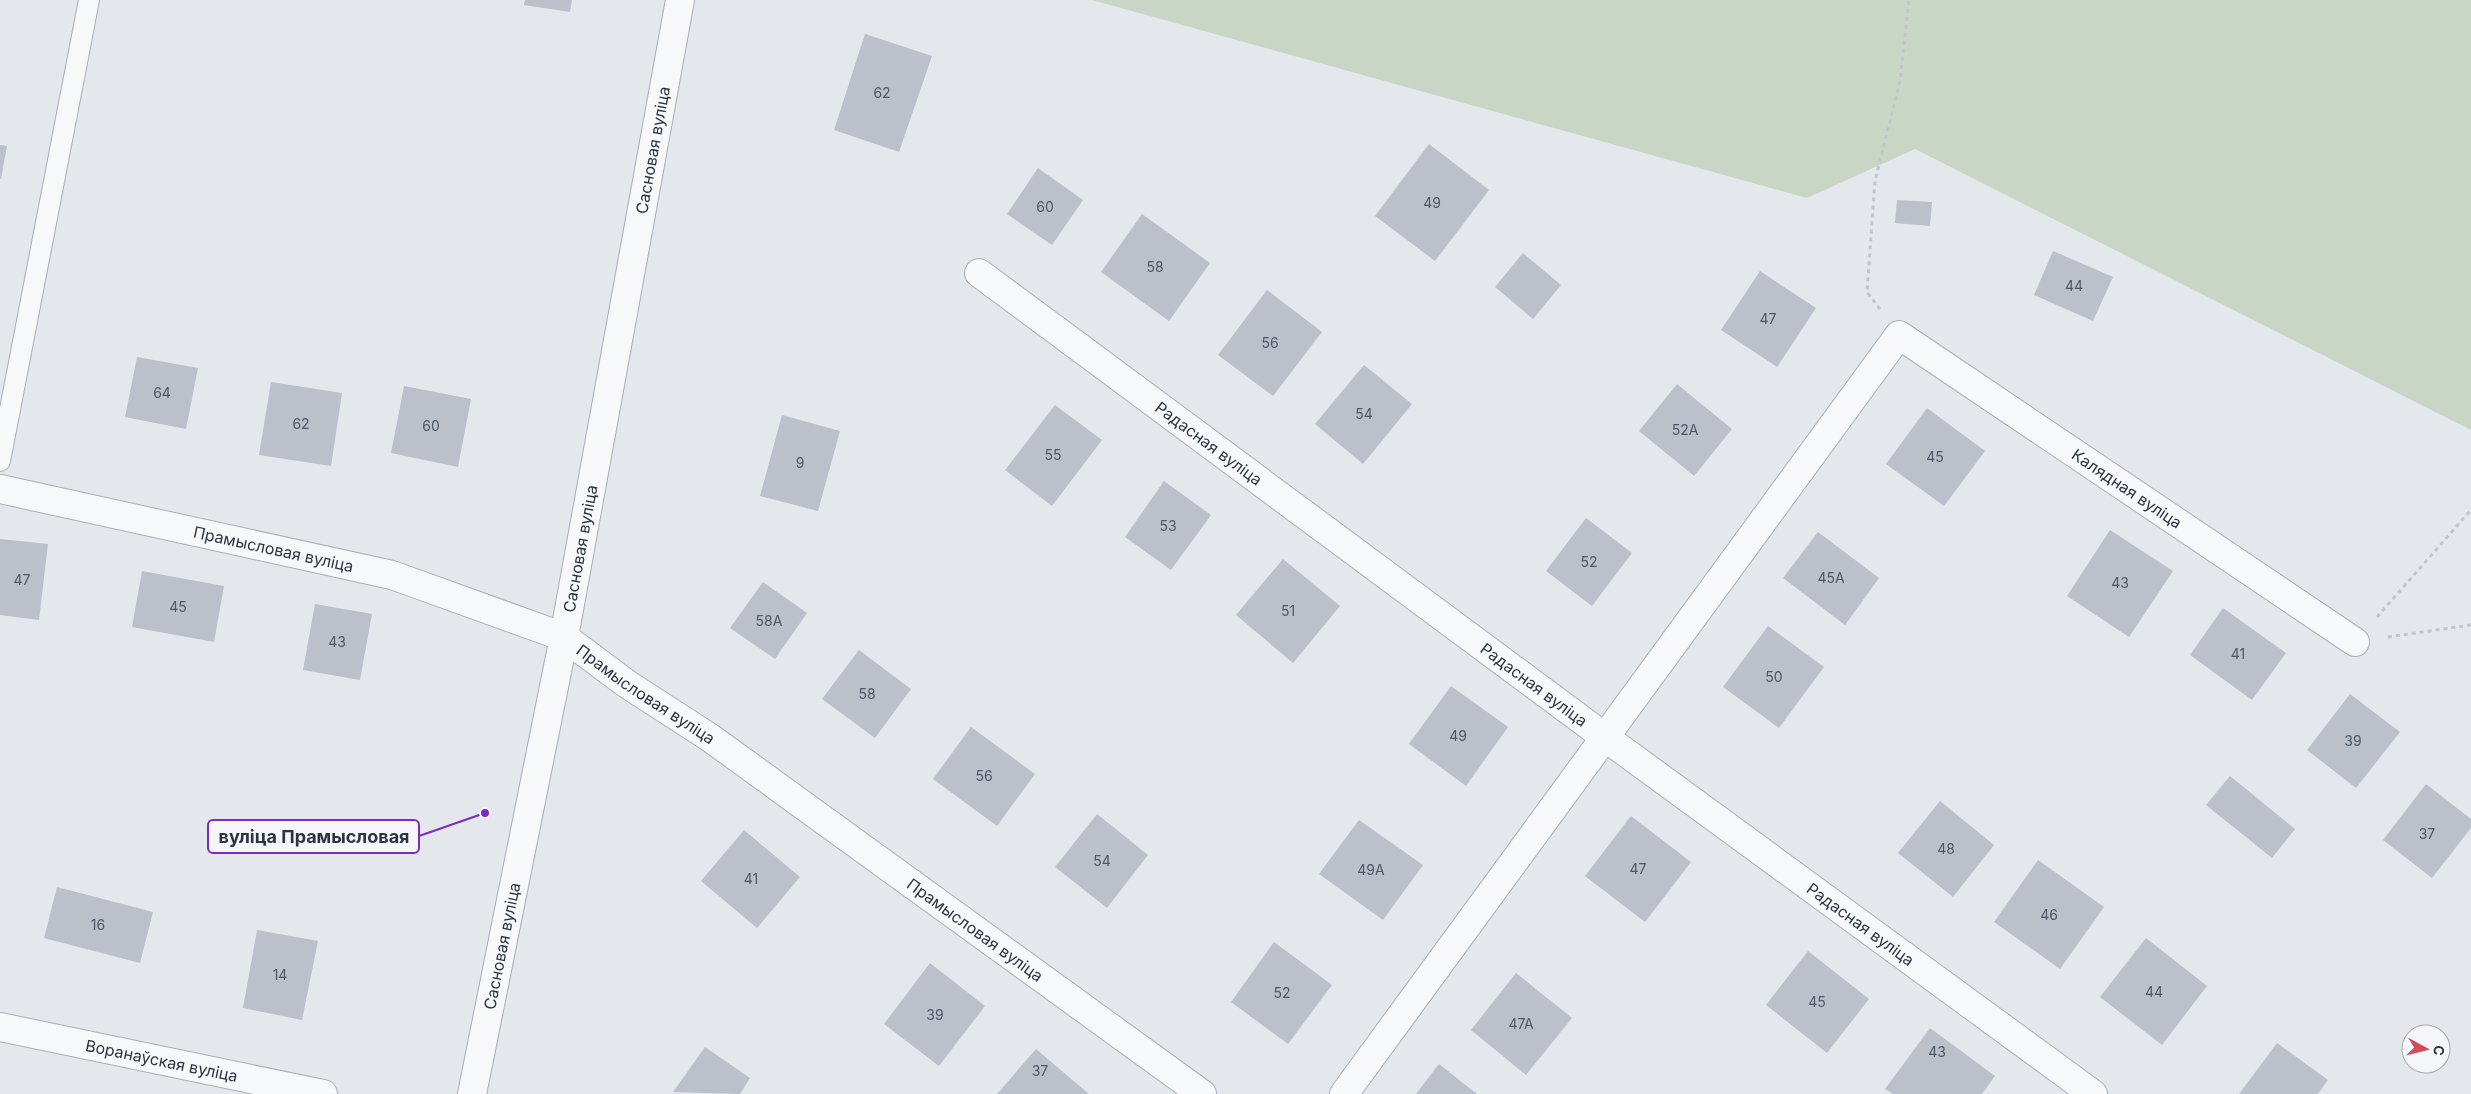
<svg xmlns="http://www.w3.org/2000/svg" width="2471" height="1094" font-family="Inter,sans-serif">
	<rect width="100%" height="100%" fill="#e4e7ec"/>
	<path fill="#c9d6c5" d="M1092 0H2471V430L1915 149 1807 198Z"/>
	<path fill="#bbc0ca" d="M525 0H572L570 12 524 5Z
		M865 34 932 56 899 152 834 130Z
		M1429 144 1489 190 1435 261 1375 216Z
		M0 145 7 146 1 179H0Z
		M1038 168 1083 200 1052 245 1007 214Z
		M1897 200 1932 202 1930 226 1895 223Z
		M1142 214 1210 263 1169 321 1101 272Z
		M2053 251 2113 277 2093 321 2034 295Z
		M1523 253 1561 285 1533 319 1495 287Z
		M1760 271 1816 308 1777 367 1721 330Z
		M1267 290 1322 332 1273 396 1218 355Z
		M137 357 198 368 186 429 125 417Z
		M1364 365 1412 404 1363 464 1315 424Z
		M271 382 342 393 331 466 259 455Z
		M1677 384 1732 429 1694 476 1639 431Z
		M404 386 471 399 458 467 391 453Z
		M1055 405 1102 440 1052 506 1005 470Z
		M1927 408 1985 451 1944 506 1886 464Z
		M782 415 840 431 818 511 760 496Z
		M1164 481 1211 515 1171 570 1125 537Z
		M1586 518 1632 553 1592 606 1546 571Z
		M2110 530 2173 571 2129 637 2067 596Z
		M1818 532 1879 578 1845 625 1783 578Z
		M0 539 48 544 39 620 0 615Z
		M1283 559 1340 606 1293 663 1236 615Z
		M142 571 224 586 214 642 132 627Z
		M763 582 807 613 775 659 730 628Z
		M315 604 372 614 360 680 303 670Z
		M2223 608 2286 653 2252 700 2190 655Z
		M1768 626 1824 667 1779 728 1723 687Z
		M859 650 911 689 875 738 822 699Z
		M1451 686 1508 727 1466 786 1409 744Z
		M2350 694 2400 732 2356 788 2307 750Z
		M971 727 1035 774 997 826 933 779Z
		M2230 776 2295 829 2272 858 2206 805Z
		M2426 784 2471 819V828L2432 878 2383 840Z
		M1940 801 1994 845 1953 897 1898 853Z
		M1097 814 1148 855 1107 908 1055 867Z
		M1631 816 1691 862 1645 922 1585 876Z
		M1359 820 1423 865 1383 920 1319 874Z
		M744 830 800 877 757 928 701 881Z
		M2038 860 2104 907 2060 969 1994 922Z
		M57 887 153 912 140 963 44 938Z
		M257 930 318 941 302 1020 243 1008Z
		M2146 938 2207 986 2162 1045 2100 997Z
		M1274 942 1332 985 1288 1044 1231 1002Z
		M1808 951 1869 999 1827 1053 1766 1005Z
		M930 963 985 1006 939 1066 884 1024Z
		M1516 973 1572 1018 1526 1075 1471 1030Z
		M1930 1028 1995 1076 1982 1094H1893L1885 1089Z
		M2277 1043 2328 1080 2318 1094H2239Z
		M705 1047 750 1078 740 1094 673 1092Z
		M1036 1049 1089 1094H997Z
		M1439 1064 1477 1094H1416Z"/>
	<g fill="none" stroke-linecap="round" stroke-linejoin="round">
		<defs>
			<path id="service" d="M0 461 89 0"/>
			<g id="minor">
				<path id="s1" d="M979 273 1606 738 2093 1094"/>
				<path id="s2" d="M0 489 392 575 564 637 627 684 709 737 1202 1094"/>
				<path id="s3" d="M0 1027 323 1094"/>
				<path id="s4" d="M472 1094 564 637 680 0"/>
				<path id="s5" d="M1344 1094 1899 335 2355 642"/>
			</g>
		</defs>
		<use href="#service" stroke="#a9aeb7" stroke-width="22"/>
		<use href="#minor" stroke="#a9aeb7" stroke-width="30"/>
		<path stroke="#c2c5cb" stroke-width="3" stroke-dasharray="4 4" stroke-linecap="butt" d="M1880 309 1867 292 1875 181 1900 81 1909 0
			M2377 617 2471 510
			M2388 637 2471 625"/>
		<use href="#service" stroke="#f7f8fa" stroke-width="20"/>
		<use href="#minor" stroke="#f7f8fa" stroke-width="28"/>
	</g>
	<g text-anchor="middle" stroke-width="4" stroke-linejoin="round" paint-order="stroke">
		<g font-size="14" fill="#4f5766">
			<text x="882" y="98">62</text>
			<text x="1432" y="208">49</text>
			<text x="1045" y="212">60</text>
			<text x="1155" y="272">58</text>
			<text x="2074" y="291">44</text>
			<text x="1768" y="324">47</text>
			<text x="1270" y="348">56</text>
			<text x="162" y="398">64</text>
			<text x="1364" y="419">54</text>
			<text x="301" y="429">62</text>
			<text x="431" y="431">60</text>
			<text x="1685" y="435">52А</text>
			<text x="1053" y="460">55</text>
			<text x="1935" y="462">45</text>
			<text x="800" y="468">9</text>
			<text x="1168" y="531">53</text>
			<text x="1589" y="567">52</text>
			<text x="1831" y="583">45А</text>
			<text x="22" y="585">47</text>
			<text x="2120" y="588">43</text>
			<text x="178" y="612">45</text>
			<text x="1288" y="616">51</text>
			<text x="769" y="626">58А</text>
			<text x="337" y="647">43</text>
			<text x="2238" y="659">41</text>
			<text x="1774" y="682">50</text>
			<text x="867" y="699">58</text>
			<text x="1458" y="741">49</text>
			<text x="2353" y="746">39</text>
			<text x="984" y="781">56</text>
			<text x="2427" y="839">37</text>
			<text x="1946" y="854">48</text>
			<text x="1102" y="866">54</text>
			<text x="1638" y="874">47</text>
			<text x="1371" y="875">49А</text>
			<text x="751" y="884">41</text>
			<text x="2049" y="920">46</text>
			<text x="98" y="930">16</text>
			<text x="280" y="980">14</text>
			<text x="2154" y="997">44</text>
			<text x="1282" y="998">52</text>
			<text x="1817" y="1007">45</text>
			<text x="935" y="1020">39</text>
			<text x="1521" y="1029">47А</text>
			<text x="1937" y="1057">43</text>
			<text x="1040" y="1076">37</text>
		</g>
		<g font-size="16" fill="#2b3445" stroke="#f4f6f9">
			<text dy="6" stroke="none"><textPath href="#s4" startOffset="961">Сасновая вуліца</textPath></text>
			<text dy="6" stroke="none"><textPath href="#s1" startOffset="286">Радасная вуліца</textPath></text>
			<text dy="6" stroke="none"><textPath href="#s5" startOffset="1215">Калядная вуліца</textPath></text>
			<text dy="6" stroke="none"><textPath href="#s4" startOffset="556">Сасновая вуліца</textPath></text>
			<text dy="6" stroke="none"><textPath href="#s2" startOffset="280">Прамысловая вуліца</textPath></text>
			<text dy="6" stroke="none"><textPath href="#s1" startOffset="691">Радасная вуліца</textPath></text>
			<text dy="6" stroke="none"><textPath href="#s2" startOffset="684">Прамысловая вуліца</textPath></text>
			<text dy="6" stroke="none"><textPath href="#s1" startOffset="1096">Радасная вуліца</textPath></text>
			<text dy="6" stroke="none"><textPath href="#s2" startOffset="1089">Прамысловая вуліца</textPath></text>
			<text dy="6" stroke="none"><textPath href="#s4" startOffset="151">Сасновая вуліца</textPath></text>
			<text dy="6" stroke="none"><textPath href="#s3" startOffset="165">Воранаўская вуліца</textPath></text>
		</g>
	</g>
	<path fill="none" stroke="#7b2cbf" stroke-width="2" d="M485 813L419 836"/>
	<circle fill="#7b2cbf" stroke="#f4f6f9" stroke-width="2" cx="485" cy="813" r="5"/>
	<rect fill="#f4f6f9" stroke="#7b2cbf" stroke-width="2" x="208" y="820" width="211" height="33" rx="5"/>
	<g font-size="18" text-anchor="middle" font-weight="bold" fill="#2b3445">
		<text x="314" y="843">вуліца Прамысловая</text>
	</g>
	<g transform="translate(2426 1049) rotate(97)"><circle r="24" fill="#f4f6f9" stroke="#a4a8b1"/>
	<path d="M0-4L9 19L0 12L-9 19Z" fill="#d1495b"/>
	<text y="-8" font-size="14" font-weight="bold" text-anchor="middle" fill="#2b3445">С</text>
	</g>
</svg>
